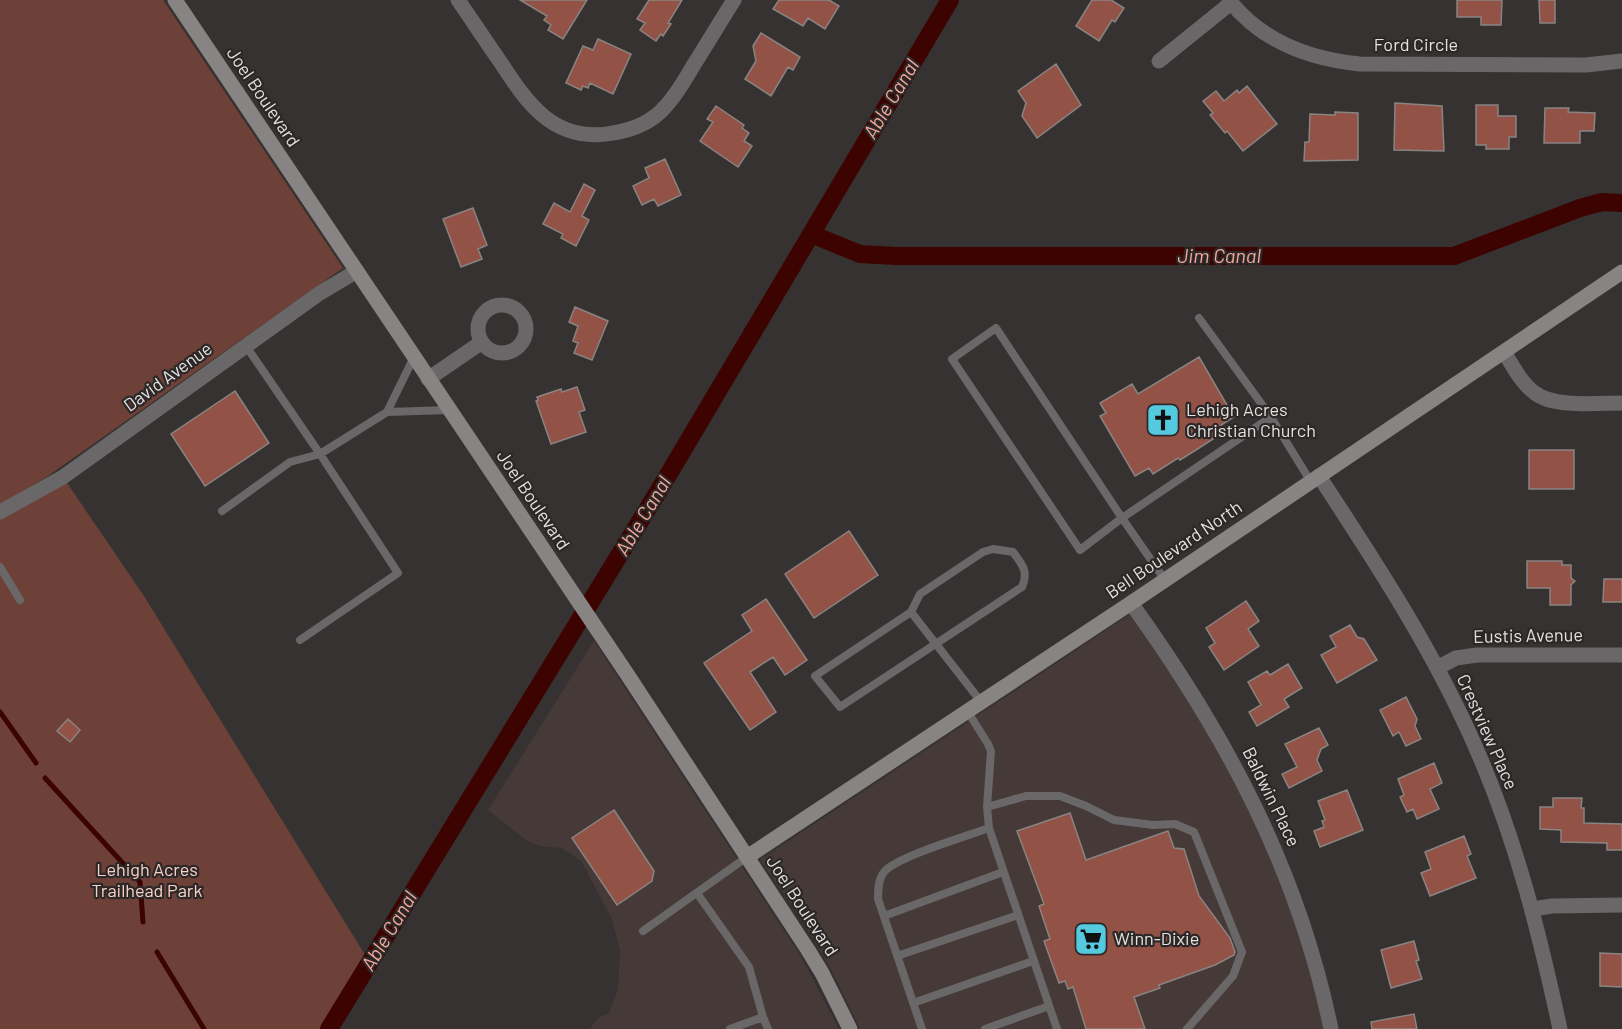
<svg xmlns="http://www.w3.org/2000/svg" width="1622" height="1029" font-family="Barlow,sans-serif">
	<rect width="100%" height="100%" fill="#363231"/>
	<path fill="#453a38" d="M1141 607 1262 806 1336 1029H860L831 969 800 916 760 860Z
		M594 641 800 955 839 1029H590L598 1018 609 1013 618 989 620 951 612 919 581 861 562 848 540 846 527 841 488 810Z"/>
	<path fill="#6d4138" d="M0 0H163L343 268 45 478 0 504Z
		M63 477 144 596 370 963 329 1029H0V512Z"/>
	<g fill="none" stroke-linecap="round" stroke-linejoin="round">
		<path stroke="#3c0300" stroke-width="5" d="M0 712 36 763
			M45 778 140 882 143 922
			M157 952 204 1029"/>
		<path stroke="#3c0300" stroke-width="18" d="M811 234 860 254 896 256H1454L1580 208 1602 202 1622 203
			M329 1029 658 492 950 0"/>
	</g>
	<path fill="#925246" stroke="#898483" stroke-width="1.5" d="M520 0H587L563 39 548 30 551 25 544 20 547 16Z
		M649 0H682L668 23 671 24 663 36 661 34 656 41 640 30 645 23 637 19Z
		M779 0H829L839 6 825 29 808 18 803 26 773 9Z
		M1092 0H1111L1124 8 1115 22 1112 20 1099 41 1076 26Z
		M1457 0H1502L1501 25H1481V17H1457Z
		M1539 0H1555V23H1540Z
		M761 33 800 57 793 70 788 67 771 96 745 79 756 61 753 46Z
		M598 39 631 54 613 94 590 83 588 88 583 86 581 90 566 83 583 46 593 50Z
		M1056 64 1081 105 1037 138 1022 116 1026 103 1018 91Z
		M1247 86 1277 124 1243 151 1227 131 1225 133 1210 115 1213 113 1203 101 1216 91 1224 101 1237 90 1239 93Z
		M1395 103 1442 106 1444 151 1394 150Z
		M1476 105H1498V116H1516V137H1509V149H1486V145H1476Z
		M716 106 744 125 742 128 749 133 744 141 752 146 738 167 700 141 713 122 707 119Z
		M1545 108H1569L1568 112 1595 113 1594 131H1580V143H1544Z
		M1335 112 1358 113V160L1304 161 1305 142H1309L1310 114 1335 115Z
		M665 159 681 195 658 206 654 199 642 205 633 186 649 178 645 168Z
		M584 184 595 190 582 216 589 220 576 246 561 238 563 234 543 224 554 203 570 212Z
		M473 208 487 245 478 249 482 259 461 267 443 219Z
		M575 307 608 321 592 360 574 353 578 343 573 341 578 326 569 322Z
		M1199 357 1234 417 1221 425 1224 432 1199 448 1180 460 1178 458 1153 474 1149 468 1135 476 1100 416 1106 413 1100 403 1132 384 1138 394Z
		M577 387 585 410 579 412 586 432 551 444 536 401 538 400 537 397 561 389 562 392Z
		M235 391 269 443 205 486 171 434Z
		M1529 450H1574V489H1529Z
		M849 531 878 575 814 618 785 574Z
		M1527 561H1562V565H1571V578L1575 581 1571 585V605H1550V588H1527Z
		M1604 579H1622V602H1603Z
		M766 599 807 660 785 675 773 657 750 672 776 712 750 730 704 663 752 631 742 615Z
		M1246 601 1259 621 1248 629 1259 646 1224 670 1209 647 1215 643 1206 628Z
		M1350 625 1357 637 1364 639 1377 660 1337 683 1321 655 1336 647 1330 636Z
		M1288 664 1302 688 1284 699 1289 707 1257 726 1249 712 1261 705 1248 682 1267 671 1270 675Z
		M1406 697 1417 719 1415 726 1421 739 1406 746 1399 732 1393 736 1380 710Z
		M68 719 80 730 70 742 57 731Z
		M1319 728 1328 745 1321 749 1317 760 1322 771 1289 788 1282 774 1297 767 1285 744Z
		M1434 763 1442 783 1430 789 1439 809 1417 819 1413 809 1407 812 1400 797 1404 795 1398 779Z
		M1347 790 1363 830 1320 847 1314 831 1324 827 1322 821 1325 820 1318 801Z
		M1553 798H1582L1581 808H1584V823L1622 824V850H1607V843L1561 842V830L1540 829V807H1553Z
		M614 810 654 871 652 881 617 905 572 838Z
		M1070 813 1086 860 1168 831 1174 848 1184 849 1199 896 1230 938 1235 952 1234 955 1215 965 1159 985 1160 988 1134 997 1145 1029H1086L1073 987 1068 989 1065 981 1059 983 1044 941 1050 939 1039 906 1044 904 1017 831Z
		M1464 836 1471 854 1467 856 1476 878 1430 896 1421 873 1431 869 1425 852Z
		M1414 941 1419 960 1416 961 1422 979 1391 988 1381 950Z
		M1600 953 1622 954V987L1600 986Z
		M1414 1014 1417 1029H1372L1371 1022Z"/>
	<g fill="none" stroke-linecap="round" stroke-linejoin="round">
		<path stroke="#696767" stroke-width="8" d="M1199 318 1271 417
			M996 328 1122 518 1080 550 952 359Z
			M246 346 320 454 398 573 300 640
			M414 357 387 412 449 410
			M222 511 290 462 320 454 387 412
			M0 567 20 600
			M1165 580 1122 518 1271 417 1311 482
			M911 612 920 594 983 552 993 549 1013 552C1022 564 1029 572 1022 587L840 707 815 676 911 612 982 703
			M968 712 988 744 991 751 987 807 989 828 1057 1029
			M987 807 1026 796H1060L1086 806 1114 820 1153 825 1175 824 1194 832 1242 952 1233 976 1187 1029
			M697 893 749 967 763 1017 730 1029
			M884 916 1003 872
			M643 931 747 857
			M897 956 1018 915
			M913 1003 1033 961
			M763 1017 768 1029
			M922 1029 878 899C878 891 878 879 884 872 896 857 967 836 989 828
			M985 1029 1049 1006"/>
		<path stroke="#696767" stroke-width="15" d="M458 0C472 20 485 40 499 60 527 103 554 144 613 133 632 130 652 122 665 107 676 95 685 80 693 66 707 44 720 22 734 0
			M1229 0C1262 42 1309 59 1360 64L1586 65 1622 61
			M1159 61 1231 3
			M478 329a24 24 0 1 1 48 0a24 24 0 1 1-48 0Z
			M1504 352C1513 366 1521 383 1535 393 1554 408 1598 403 1622 403
			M428 379 482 342
			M1319 476C1378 566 1437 656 1479 755 1517 843 1540 936 1560 1029
			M0 512 63 477 320 293 357 271
			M1131 603C1226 735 1298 869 1331 1029
			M1437 668 1456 658 1477 655H1622
			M1533 909 1552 906 1622 905"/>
		<path stroke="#878483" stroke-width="15" d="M175 0 627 674 808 950 822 973 850 1029
			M747 857 1131 603 1622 272"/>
	</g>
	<defs>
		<symbol id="church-square" viewBox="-11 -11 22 22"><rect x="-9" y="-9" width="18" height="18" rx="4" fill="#55cadf" stroke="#2c2828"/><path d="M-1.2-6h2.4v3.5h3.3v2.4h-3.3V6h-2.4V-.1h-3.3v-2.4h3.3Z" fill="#111"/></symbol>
		<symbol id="supermarket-square" viewBox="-11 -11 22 22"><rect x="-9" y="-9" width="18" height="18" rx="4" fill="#55cadf" stroke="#2c2828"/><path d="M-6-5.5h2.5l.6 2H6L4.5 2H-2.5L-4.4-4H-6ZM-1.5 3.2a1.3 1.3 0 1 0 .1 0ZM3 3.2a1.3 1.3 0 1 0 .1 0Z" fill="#111"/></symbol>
	</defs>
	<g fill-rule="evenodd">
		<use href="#church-square" x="1144" y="401" width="38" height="38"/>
		<use href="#supermarket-square" x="1072" y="920" width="38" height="38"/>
	</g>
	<g text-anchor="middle" stroke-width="4.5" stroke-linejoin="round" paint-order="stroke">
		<g font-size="18" fill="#e4e1e1" stroke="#2c2828">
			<text x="1416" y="51">Ford Circle</text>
			<text transform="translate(263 97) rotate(56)" y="6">Joel Boulevard</text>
			<text transform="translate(168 377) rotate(-36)" y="6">David Avenue</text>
			<text transform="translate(533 500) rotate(56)" y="6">Joel Boulevard</text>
			<text transform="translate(1174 550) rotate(-34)" y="6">Bell Boulevard North</text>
			<text transform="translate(1528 636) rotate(-1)" y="6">Eustis Avenue</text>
			<text transform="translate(1487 732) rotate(66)" y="6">Crestview Place</text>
			<text transform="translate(1271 797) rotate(64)" y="6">Baldwin Place</text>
			<text transform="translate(802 906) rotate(57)" y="6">Joel Boulevard</text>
		</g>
		<g font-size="18" fill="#e4e1e1" stroke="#2c2828" text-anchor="start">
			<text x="1186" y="416">Lehigh Acres<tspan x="1186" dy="21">Christian Church</tspan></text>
			<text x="1114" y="945">Winn-Dixie</text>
		</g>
		<g font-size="18" fill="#fad1c9" stroke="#2c2828">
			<text x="147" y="876">Lehigh Acres<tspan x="147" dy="21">Trailhead Park</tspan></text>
		</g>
		<g font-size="20" font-style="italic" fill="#f5a899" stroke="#2c2828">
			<text transform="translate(891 99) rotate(-59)" y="7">Able Canal</text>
			<text x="1219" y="263">Jim Canal</text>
			<text transform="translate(643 516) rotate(-59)" y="7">Able Canal</text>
			<text transform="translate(389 931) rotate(-59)" y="7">Able Canal</text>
		</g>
	</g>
</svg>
